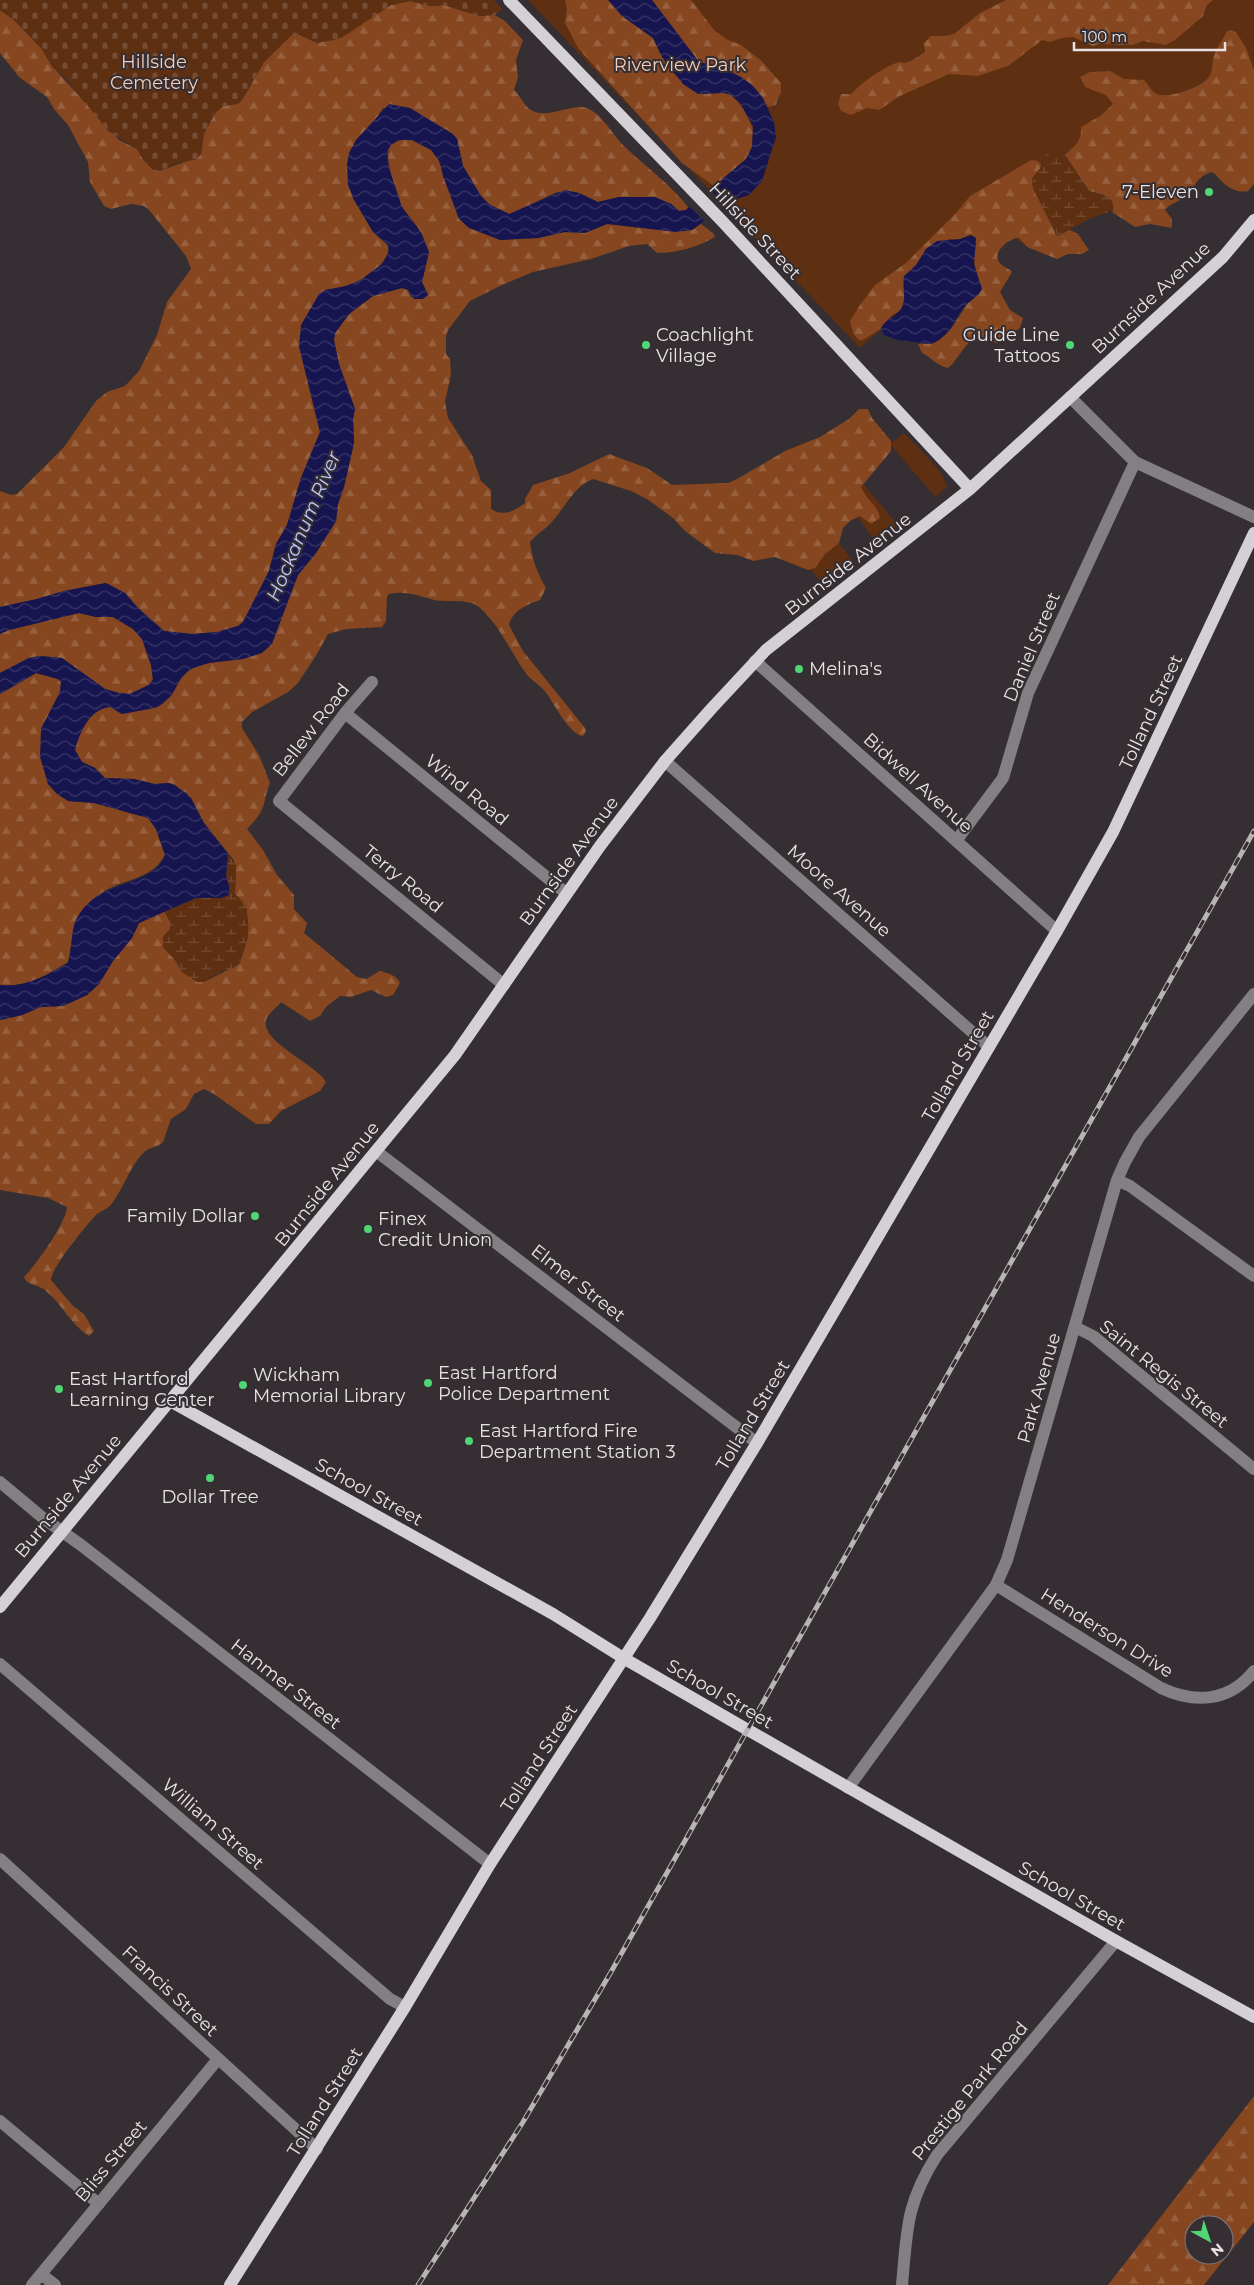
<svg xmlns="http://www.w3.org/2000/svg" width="1254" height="2285" font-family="Montserrat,sans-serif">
	<defs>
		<pattern id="forest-firs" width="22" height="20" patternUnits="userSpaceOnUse" patternTransform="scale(1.25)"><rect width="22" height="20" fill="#86461f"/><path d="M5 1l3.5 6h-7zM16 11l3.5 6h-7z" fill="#976140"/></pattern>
		<pattern id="wetland-marsh" width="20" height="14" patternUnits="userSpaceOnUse" patternTransform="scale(1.25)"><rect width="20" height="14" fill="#5e2f11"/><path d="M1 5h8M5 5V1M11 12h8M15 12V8" fill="none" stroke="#754d34"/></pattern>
		<pattern id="cemetery-stones" width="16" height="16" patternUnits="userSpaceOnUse" patternTransform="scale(1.25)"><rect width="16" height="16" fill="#5e2f11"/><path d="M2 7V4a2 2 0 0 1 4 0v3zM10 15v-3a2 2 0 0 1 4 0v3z" fill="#754d34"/></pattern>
		<pattern id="water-waves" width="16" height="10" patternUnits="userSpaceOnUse" patternTransform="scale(1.25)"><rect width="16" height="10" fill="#17154f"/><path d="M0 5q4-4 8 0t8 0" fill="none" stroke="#393768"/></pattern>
	</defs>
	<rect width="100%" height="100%" fill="#352e32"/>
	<path fill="#5e2f11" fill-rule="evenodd" d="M528 0H1254V70L1243 45 1208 78 1086 170 1069 185 1075 192 1020 242 989 209 986 274 930 283 860 348ZM745 49 765 63 781 83 779 103 774 107Z
		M904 433C917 447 943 469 947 487L935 497 890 444Z
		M853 472 898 525 876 542 835 487Z
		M788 476 853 561 823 584 756 504Z"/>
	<path fill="url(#forest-firs)" fill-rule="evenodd" d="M565 0H608L622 16 653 38 662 57 674 74 698 94 724 93 731 95 743 108 753 129 752 147 746 159 714 186 682 163 578 48 565 23 567 9Z
		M652 0H691L715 31 728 40 741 45 763 62 781 83V92L776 105 768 107 756 89 744 79 699 62Z
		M1006 0H1213L1207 5 1203 16 1175 40 1166 45 1143 41 1133 45 1100 44 1093 46 1073 37 1061 38 1050 42 1042 40 1008 66 978 76 949 74 900 96 879 110 867 108 851 115 841 111 838 104 841 94H851C864 81 879 70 896 63 902 61 898 63 904 63 911 62 919 56 925 52L924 43 931 36H945L954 34 980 13Z
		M410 1 430 6 444 5 480 16 493 14 505 21 523 40 516 60 518 77 514 90C520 95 524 106 531 110 547 120 572 103 587 108 603 115 612 134 624 146 645 166 670 184 688 207L686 210 679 211 671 204 658 199 619 197 598 202 579 193 557 192 510 214 490 205 481 196 463 166 457 139 447 130 434 124 409 108H383L379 114 353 198 373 232 388 245C391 264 362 282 345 286 336 289 327 288 319 294L299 346 320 432 301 478 287 525 276 544 269 571 243 622 238 626 217 632 192 634 164 631 138 608 125 593 106 583 64 591 37 599 0 607V491L11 495 17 494 64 447 96 401 107 392 125 386 139 371 157 335 167 302 191 269 186 256 149 210 144 206 131 204 111 209 104 206 90 182 88 162 68 125 54 109 47 97 19 77 0 53V10L14 20 41 48 52 66 119 140 137 149 144 161 160 171C174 165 189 162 201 154L204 133 216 112 223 106 237 104 244 97 264 62 292 34H298L317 43 365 21 391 5Z
		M1231 30 1236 32 1246 48 1254 70V184L1248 191C1234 194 1223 184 1214 173L1211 172C1195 178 1197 186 1188 194 1182 201 1172 202 1165 210L1172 219V228L1150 224 1135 227 1112 212 1113 211 1104 195 1089 191 1065 155C1074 146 1082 142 1081 127L1100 116 1113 104 1106 95 1085 87 1080 77 1090 72 1110 71 1124 79 1144 80C1149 85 1151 91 1157 94 1169 99 1204 87 1210 75 1213 69 1212 62 1214 56 1217 47 1223 40 1227 31Z
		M409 139 431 150 437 156 459 219 500 240 538 238 565 232 585 233 607 224 692 230 701 224 713 233 715 237C698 247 677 253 657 253L647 244 629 246 591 259 533 272 500 286 470 301 448 330 446 336V354L450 359 451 374 445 402 448 418 472 455 481 481 491 490V509C503 517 515 511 525 503V499L533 485 570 473 609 454 647 468 672 485 728 483 737 479 785 451 820 437 849 419 859 409H868L872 418 891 441V451L861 487C865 499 878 505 880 518L871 524 860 516 850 521 843 528 839 543 825 554 815 568 808 570 775 557 753 561 737 555 715 553 685 531 673 518 647 499 631 491 593 479C573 486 563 512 548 526 542 531 536 535 530 542 532 559 537 572 546 588L540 600C528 604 512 611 509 625L523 651 585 728 586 731 583 736C570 735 554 704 547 694 541 685 531 681 525 672 510 651 499 624 479 607 468 598 447 603 434 600 420 596 404 590 389 594L387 597 386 621 382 627 346 629 328 634 317 654 298 683 288 692 252 712 242 722V728L259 755 270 783C266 791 266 799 263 807 260 815 253 823 247 829L263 850 277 875 294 895V909L307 923 304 933 357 977 366 979 380 971C387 973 397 975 400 983L393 995 386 997 371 990 351 997 340 996 326 1007 320 1016 310 1021 281 1002C277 1008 268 1013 266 1020 260 1042 316 1064 326 1082L320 1091 281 1111 269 1124H256L214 1094 204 1089 194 1094 186 1109 171 1119 163 1142C157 1148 149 1147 143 1153 129 1168 123 1190 110 1206 107 1209 101 1211 97 1214 87 1224 51 1268 51 1280L73 1306 84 1314 94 1331 89 1336C71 1325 62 1304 46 1291 39 1284 27 1286 24 1277 36 1265 66 1223 67 1207L48 1198 0 1190V1020L22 1015 41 1007 63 1006 87 995 99 984 113 961 132 938 139 923 164 911 171 923 170 929 163 937V947L175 960 182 972 204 982 239 964C249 940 255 914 235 894L236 866 233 859 204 823 187 793 169 783 155 784 134 779 105 778 95 768 82 762 75 750C80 732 89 709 110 707L122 714C133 711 165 702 172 694 178 686 180 676 190 670 204 660 226 661 243 659L285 606 298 575 316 553 336 521 338 504 344 487 354 443 353 419 355 409 339 364 334 340 335 333 349 314 373 296 402 288 408 290 411 297 428 295 422 282 429 252C420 237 410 223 402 208 397 198 382 153 391 145 396 140 403 140 409 139Z
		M1031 160 1038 161 1041 165C1040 172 1032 174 1032 181 1032 193 1042 203 1047 213 1051 220 1053 227 1056 235L1062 234 1068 229 1078 234 1089 250 1082 254H1068L1057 259 1027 247 1019 238C1010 237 992 252 999 262 1002 267 1009 268 1012 272L1000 292 1010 310 1023 318 1020 328 996 343C991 342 988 337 982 337 967 336 959 360 948 368 935 365 933 358 922 353L918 344 934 343 945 335 951 329 967 304 979 294 974 259 976 244 971 235 958 240 949 239 926 249 916 266 904 278 905 296 901 310 891 316 881 329 861 341C853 337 852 329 850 321L860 305 875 285 906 263 957 212 970 196Z
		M79 613 96 617H113L133 629 142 639 151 665 153 680 149 685 129 694 119 693 105 689 62 658 40 656 29 658 0 673V634L9 630Z
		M36 673 58 679 61 682 60 692 41 729 68 801 94 803 148 818 156 829 165 855C151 879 129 878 106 890 100 893 80 914 76 920 73 927 71 952 68 962 48 975 25 988 0 985V694Z
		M1254 2096V2222L1204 2285H1108ZM1194 2225H1224V2255H1194Z"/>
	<path fill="url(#wetland-marsh)" d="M1051 150 1065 155 1089 191C1100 195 1116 195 1113 211L1091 218 1058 236C1053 229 1030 184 1032 179 1033 175 1039 174 1040 170 1044 162 1042 156 1051 150Z
		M228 854 236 866 235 894 244 903 247 909 248 937 239 964 233 968 222 971 204 982H197L182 972 175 960 163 947V937L170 929 171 923 164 911 196 898H221L229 886 226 876Z"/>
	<path fill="url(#cemetery-stones)" d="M0 0H494L502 9 495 15 480 16 444 5 430 6 410 1 391 5 343 37 334 40 317 43 298 34 292 35 264 62 240 103 224 106 215 112 204 134 201 154 197 159 178 163 160 171 153 170 144 161 137 149 108 131 66 79 52 66 41 48 14 20 0 10Z"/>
	<path fill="url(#water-waves)" d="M608 0H652L699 62 721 67 741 77 752 85 763 98 774 122 776 137 762 181 749 195 730 201 692 230 676 232 607 224 585 233 565 232 538 238 500 240 469 228 459 219 443 176 440 162 431 150 413 140H399L391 145 387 151 388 165 402 207 421 232 429 252 422 282 428 295 423 299H414L408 290 402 288 373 296 349 314 335 333 334 340 339 364 355 409 353 419 354 443 344 487 338 504 336 521 316 553 298 575 272 644 262 653 243 659 209 663 190 669 181 678 171 696 161 705 155 708 122 714 110 707C89 709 80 732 75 750L82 762 95 768 105 778 134 779 155 784 169 783 175 785 191 798 204 823 228 854 226 876 229 886V895L221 898H196L139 923 132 938 113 961 99 984 87 995 63 1006 41 1007 22 1015 0 1020V985C25 988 48 975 68 963 72 950 71 930 76 920 94 884 129 889 157 868 160 865 163 859 165 855L156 829 148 818 94 803 68 801 57 794 48 784 40 757 41 729 60 692 61 682 58 679 36 673 0 694V673L29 658 40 656 62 658 105 689 119 693 130 694 149 685 153 679 151 665 142 639 133 629 113 617H96L79 613 9 630 0 634V607L37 599 64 591 106 583 125 593 138 608 164 631 192 634 217 632 238 626 243 622 269 571 276 544 287 525 301 478 320 432 299 346 301 325 319 294 325 290 346 286 359 281 382 264 389 252 388 245 373 232 353 198 348 185 347 164 349 153 356 140 389 104 410 108 453 134 457 139 463 166 481 196 490 205 509 214 565 190 579 193 598 202 619 197H655L671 204 679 211 686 210 746 159 752 147 753 126 740 103 731 95 724 93 698 94 683 84 662 57 653 38 622 16Z
		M971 235 976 238 974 264 982 289C978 296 971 300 965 306 954 319 949 339 930 344L897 340 884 335 881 328C886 318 900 315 903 305 906 296 902 286 904 276L916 265 926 249 937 241 960 239Z"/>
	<path fill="#352e32" d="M709 188 726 207 706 223 688 205Z"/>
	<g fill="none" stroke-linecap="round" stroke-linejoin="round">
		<path stroke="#828083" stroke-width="12" d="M1070 397 1135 462 1254 517
			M755 661 1057 931
			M372 682 345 713 279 801 504 985
			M345 713 566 893
			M665 761 989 1047
			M956 841 1003 778 1028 693 1135 462
			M376 1151 757 1443
			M1117 1180 1130 1186 1254 1276
			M1075 1327 1093 1336 1254 1469
			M0 1482 43 1518 81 1545 490 1864
			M996 1585 1161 1688C1195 1704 1229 1702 1254 1671
			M0 1664 390 1999 405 2007
			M848 1788 996 1585 1007 1560 1117 1180 1125 1162 1139 1137 1254 994
			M0 1859 317 2149
			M0 2121 99 2204
			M41 2274 55 2285
			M32 2285 218 2059
			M902 2285C907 2230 906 2203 937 2155L1116 1941"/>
		<path stroke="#d3d0d6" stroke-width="12" d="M509 0 722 221 970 489
			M170 1401 553 1614 625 1659 748 1730 1116 1941 1254 2017
			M0 1607 455 1055 600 846 665 761 712 708 766 650 970 489 1223 257 1254 220
			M230 2285 405 2007 490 1864 650 1618 757 1443 1057 931 1113 832 1254 533"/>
		<defs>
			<path id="rail" d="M418 2285 523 2122 611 1972 1254 831"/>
		</defs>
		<use href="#rail" stroke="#b8b4b6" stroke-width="5"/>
		<use href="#rail" stroke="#352e32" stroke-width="3" stroke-dasharray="9" stroke-linecap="butt"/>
	</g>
	<g fill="#50d674" stroke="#352e32" stroke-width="2">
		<circle cx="1209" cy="192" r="5"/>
		<circle cx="646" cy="345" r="5"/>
		<circle cx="1070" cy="345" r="5"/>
		<circle cx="799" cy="669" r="5"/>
		<circle cx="255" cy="1216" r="5"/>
		<circle cx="368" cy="1229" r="5"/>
		<circle cx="428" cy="1383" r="5"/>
		<circle cx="243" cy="1385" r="5"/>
		<circle cx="59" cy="1389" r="5"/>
		<circle cx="469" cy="1441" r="5"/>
		<circle cx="210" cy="1478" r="5"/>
	</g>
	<g text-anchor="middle" stroke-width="4" stroke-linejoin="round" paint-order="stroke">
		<g font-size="18" fill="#f4cdb8" stroke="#352e32">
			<text x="154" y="68">Hillside<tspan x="154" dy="21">Cemetery</tspan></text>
			<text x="680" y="71">Riverview Park</text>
		</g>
		<g font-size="18" fill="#e8e4e6" stroke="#352e32" text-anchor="start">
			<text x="1199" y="198" text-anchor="end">7-Eleven</text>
			<text x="656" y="341">Coachlight<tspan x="656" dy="21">Village</tspan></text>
			<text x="1060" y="341" text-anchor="end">Guide Line<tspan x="1060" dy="21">Tattoos</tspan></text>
			<text x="809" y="675">Melina's</text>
			<text x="245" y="1222" text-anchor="end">Family Dollar</text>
			<text x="378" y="1225">Finex<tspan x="378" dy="21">Credit Union</tspan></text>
			<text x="438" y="1379">East Hartford<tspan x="438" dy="21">Police Department</tspan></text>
			<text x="253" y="1381">Wickham<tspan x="253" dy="21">Memorial Library</tspan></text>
			<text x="69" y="1385">East Hartford<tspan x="69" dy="21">Learning Center</tspan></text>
			<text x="479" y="1437">East Hartford Fire<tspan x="479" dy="21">Department Station 3</tspan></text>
			<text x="210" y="1503" text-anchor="middle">Dollar Tree</text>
		</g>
		<g font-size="18" fill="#e8e4e6" stroke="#352e32">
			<text transform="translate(755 231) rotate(47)" y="6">Hillside Street</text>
			<text transform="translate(1151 298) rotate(-43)" y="6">Burnside Avenue</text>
			<text transform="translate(848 564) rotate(-38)" y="6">Burnside Avenue</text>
			<text transform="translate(1032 647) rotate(-67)" y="6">Daniel Street</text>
			<text transform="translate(1151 712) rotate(-65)" y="6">Tolland Street</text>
			<text transform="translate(311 730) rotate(-52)" y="6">Bellew Road</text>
			<text transform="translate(918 783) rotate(42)" y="6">Bidwell Avenue</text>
			<text transform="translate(467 790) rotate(39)" y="6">Wind Road</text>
			<text transform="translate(569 861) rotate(-54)" y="6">Burnside Avenue</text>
			<text transform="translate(403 879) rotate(39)" y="6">Terry Road</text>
			<text transform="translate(839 891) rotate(41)" y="6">Moore Avenue</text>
			<text transform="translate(958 1066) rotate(-60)" y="6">Tolland Street</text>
			<text transform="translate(327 1184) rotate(-51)" y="6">Burnside Avenue</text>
			<text transform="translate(578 1283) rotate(38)" y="6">Elmer Street</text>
			<text transform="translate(1164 1374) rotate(39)" y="6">Saint Regis Street</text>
			<text transform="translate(1039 1388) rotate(-74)" y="6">Park Avenue</text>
			<text transform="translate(753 1415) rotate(-59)" y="6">Tolland Street</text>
			<text transform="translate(369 1492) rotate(29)" y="6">School Street</text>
			<text transform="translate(68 1496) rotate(-50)" y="6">Burnside Avenue</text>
			<text transform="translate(1107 1633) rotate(32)" y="6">Henderson Drive</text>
			<text transform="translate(286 1684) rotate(38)" y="6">Hanmer Street</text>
			<text transform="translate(720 1694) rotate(30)" y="6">School Street</text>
			<text transform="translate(539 1758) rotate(-57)" y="6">Tolland Street</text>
			<text transform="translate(213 1824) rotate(41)" y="6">William Street</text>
			<text transform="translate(1072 1896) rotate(30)" y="6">School Street</text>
			<text transform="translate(170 1991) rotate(43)" y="6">Francis Street</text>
			<text transform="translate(970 2091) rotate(-51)" y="6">Prestige Park Road</text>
			<text transform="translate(325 2102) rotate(-58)" y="6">Tolland Street</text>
			<text transform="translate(111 2161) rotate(-50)" y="6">Bliss Street</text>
		</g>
		<g font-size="19" font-style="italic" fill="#bdc7ff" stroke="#352e32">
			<text transform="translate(303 526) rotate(-67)" y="7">Hockanum River</text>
		</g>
	</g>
	<g transform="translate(1209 2240) rotate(140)"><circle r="24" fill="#352e32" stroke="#7d777a"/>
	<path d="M0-4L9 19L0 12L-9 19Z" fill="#50d674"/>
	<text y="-8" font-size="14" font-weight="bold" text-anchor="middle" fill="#e8e4e6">N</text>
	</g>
	<path d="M1074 42v8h151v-8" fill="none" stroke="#e8e4e6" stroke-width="2.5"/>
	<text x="1082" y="42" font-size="15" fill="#e8e4e6" stroke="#352e32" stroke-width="4" paint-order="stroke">100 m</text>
</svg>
